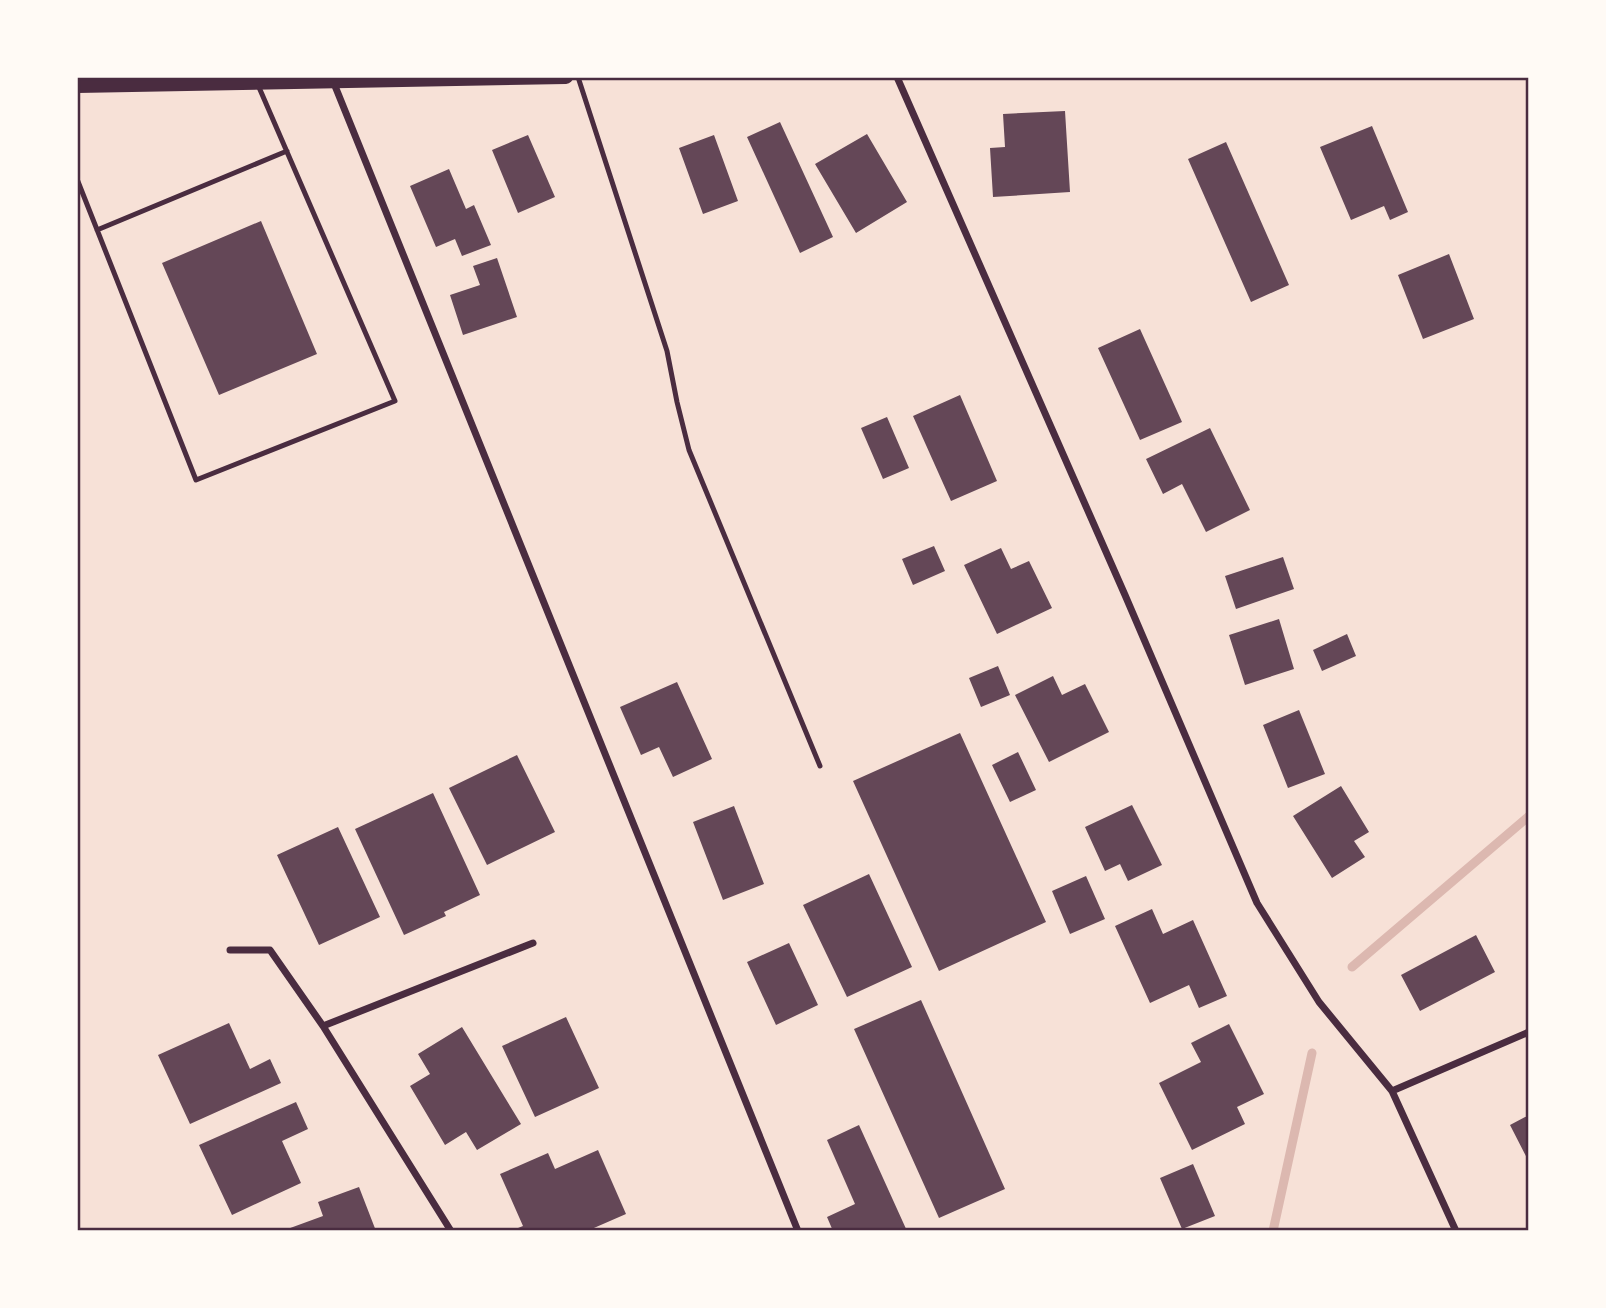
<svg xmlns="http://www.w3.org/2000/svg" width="1606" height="1308" font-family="Signika,sans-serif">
	<rect width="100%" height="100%" fill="#f7e1d7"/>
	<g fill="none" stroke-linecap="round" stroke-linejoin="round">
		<path stroke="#dcb8b0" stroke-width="9" d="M1352 967 1529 816
			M1273 1231 1312 1053"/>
	</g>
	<path fill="#644757" d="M1065 111 1070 192 993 197 990 148 1005 147 1003 114Z
		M780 122 833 237 800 253 747 137Z
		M1372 126 1408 212 1390 220 1384 206 1351 220 1320 147Z
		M867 134 907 202 856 233 815 164Z
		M528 135 555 197 518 213 492 150Z
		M714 135 738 201 703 214 679 148Z
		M1226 142 1289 285 1251 302 1188 159Z
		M449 169 466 209 474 205 491 245 462 256 455 239 436 247 410 186Z
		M261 221 317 354 219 395 162 263Z
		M1449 254 1474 319 1423 339 1398 275Z
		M497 258 517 317 463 335 450 295 480 285 473 266Z
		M1140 329 1182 422 1140 440 1098 348Z
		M960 395 997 481 951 501 913 416Z
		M887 417 909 468 883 479 861 428Z
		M1210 428 1250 510 1206 532 1182 484 1163 494 1146 459Z
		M934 546 945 571 913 585 902 559Z
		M1001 548 1011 569 1029 561 1052 608 997 634 964 565Z
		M1283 557 1294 589 1236 609 1225 576Z
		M1279 619 1294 669 1245 685 1229 635Z
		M1347 634 1356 656 1322 671 1313 650Z
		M998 666 1010 695 981 707 969 678Z
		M1053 676 1062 695 1085 684 1109 732 1049 762 1015 695Z
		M677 682 712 759 673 777 659 747 641 755 620 707Z
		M1299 710 1325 774 1288 788 1263 725Z
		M960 733 1046 922 939 971 853 781Z
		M1018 752 1036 790 1010 802 992 765Z
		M517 755 555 832 487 865 449 788Z
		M1341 786 1369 832 1354 841 1365 857 1332 878 1293 816Z
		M433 793 480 895 444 912 446 916 404 935 355 829Z
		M1132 805 1162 865 1128 881 1120 864 1105 871 1085 827Z
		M734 806 764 884 723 900 693 822Z
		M338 827 380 917 319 945 277 855Z
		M869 874 912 967 847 997 803 905Z
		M1086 876 1105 919 1070 934 1052 891Z
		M1152 909 1163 934 1193 920 1227 996 1199 1008 1189 985 1150 1003 1115 926Z
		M1476 935 1495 972 1420 1011 1401 975Z
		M789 943 818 1005 776 1025 747 962Z
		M921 1000 1005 1189 939 1218 854 1029Z
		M566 1017 599 1088 535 1117 502 1046Z
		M229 1023 250 1069 270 1059 281 1083 190 1124 158 1055Z
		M1229 1024 1264 1094 1237 1107 1245 1124 1192 1150 1159 1083 1201 1062 1191 1043Z
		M462 1027 521 1124 477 1150 466 1132 445 1145 410 1086 430 1074 418 1054Z
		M296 1102 308 1129 282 1141 301 1183 232 1215 199 1145Z
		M1529 1115V1162L1510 1125Z
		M859 1125 907 1231H833L827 1217 855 1204 827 1140Z
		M598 1150 626 1214 587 1231H519L518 1228 523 1226 500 1174 548 1153 555 1169Z
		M1193 1164 1215 1216 1182 1229 1160 1178Z
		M359 1187 376 1231H282L323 1216 318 1202Z"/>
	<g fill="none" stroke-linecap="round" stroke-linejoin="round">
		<path stroke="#4a2c40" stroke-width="5" d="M578 77 667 351 677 402 689 450 820 766
			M77 179 196 480 395 401 258 85
			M97 230 287 151"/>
		<path stroke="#4a2c40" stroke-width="7" d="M897 77 1125 595 1257 903 1319 1002 1392 1091 1456 1231
			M333 81 798 1231
			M230 950H270L323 1026 451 1231
			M323 1026 533 943
			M1392 1091 1529 1032"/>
		<path stroke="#4a2c40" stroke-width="14" d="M77 86 566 77"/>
	</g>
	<rect width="1606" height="1308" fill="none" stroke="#fffaf5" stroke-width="158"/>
	<rect x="79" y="79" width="1448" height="1150" fill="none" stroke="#4a2c40" stroke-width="2.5"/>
</svg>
